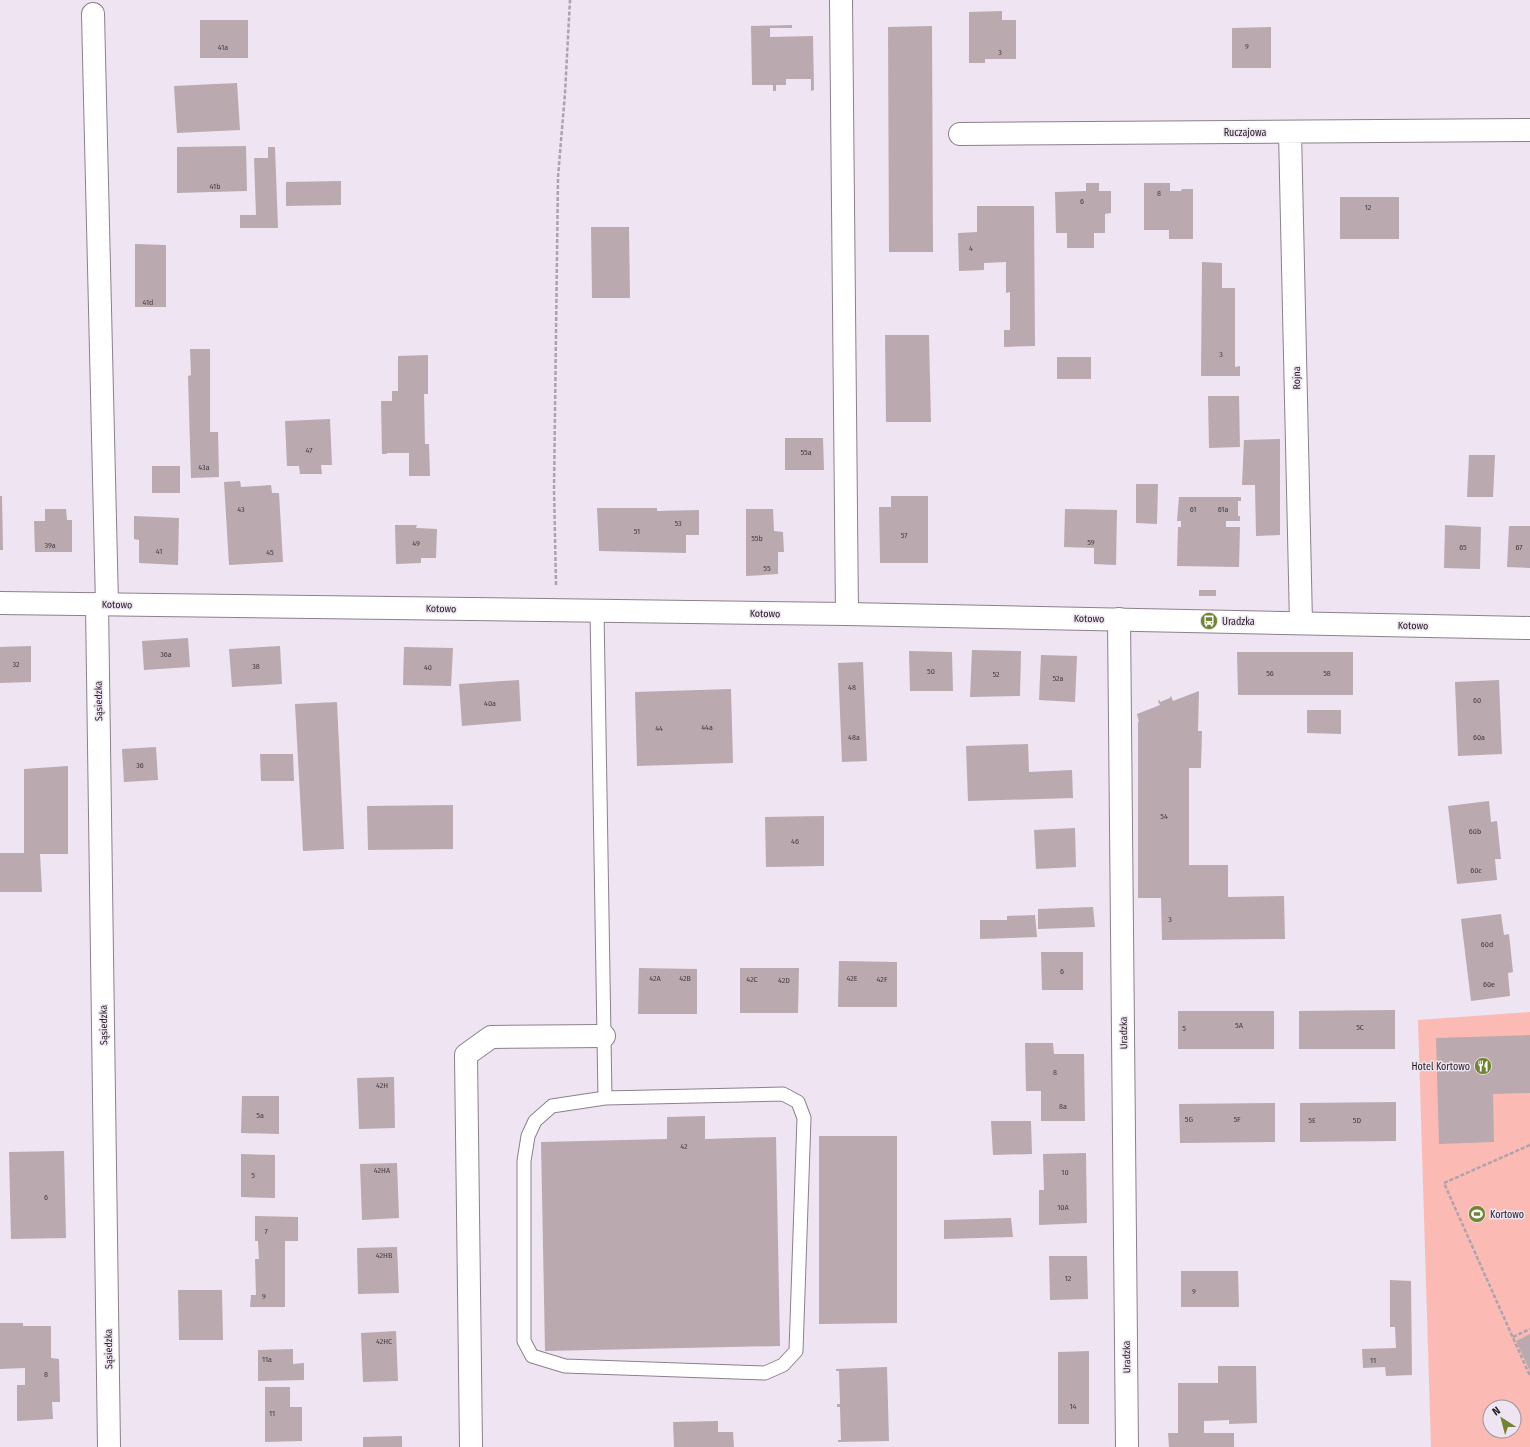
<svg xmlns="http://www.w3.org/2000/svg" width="1530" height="1447" font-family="'Fira Sans Condensed',sans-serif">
	<rect width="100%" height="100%" fill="#efe4f1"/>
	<path fill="#fbbbb4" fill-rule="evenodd" d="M1530 1012V1447H1431L1418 1020ZM1490 1407H1514V1431H1490Z"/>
	<path fill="#baa9af" d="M1002 11V20H1016V59H985V63H969V12Z
		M200 20H248V58H200Z
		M792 25V28H770V37L813 36 814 90 811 91V79H786V85H776V91H773V85H752L751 26Z
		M932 26 933 252H889L888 27Z
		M1271 27V68H1232V28Z
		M237 83 240 130 177 133 174 86Z
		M246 146 247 191 177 193V147Z
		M268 147H275L278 228H240V215H256L254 158H268Z
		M341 181V205L286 206V182Z
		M1086 183H1099V191H1111V213L1105 214V233H1094V248H1067V233H1056L1055 192 1086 191Z
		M1144 183H1170V191H1181L1182 189H1193V239H1169V230H1144Z
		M1340 197H1399V239H1340Z
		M977 206H1034L1035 346 1004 347V330H1010V292L1006 293V262L984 263V270L959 271 958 233 977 232Z
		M591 227H629L630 298H592Z
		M135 244 166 245V307H135Z
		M1202 262 1222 263V288H1235V367L1240 366V376H1201Z
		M885 335H929L931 422H886Z
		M190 349H210V432H218L219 477 191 478 188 376 191 375Z
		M428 355V394H424L425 444H429L430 476H409V453H387V454H382L381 401H392V391H398V356Z
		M1057 357H1091V379H1057Z
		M1208 396H1239L1240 447 1209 448Z
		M330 419 332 465H321L322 474H300L299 466H287L285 421Z
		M785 438H823L824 470H785Z
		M1280 439V535L1256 536 1255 485H1242L1244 440Z
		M1469 455H1495L1493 497H1467Z
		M152 466H180V493H152Z
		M240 481 241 487 271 485 272 493H279L283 562 229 565 224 482Z
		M1136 484H1158L1157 524 1136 523Z
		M0 496H2L3 550H0Z
		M891 496H928V563H880L879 507H891Z
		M1179 497H1241V501H1238V516H1240V521H1226V527H1240L1239 567 1177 566 1178 527H1181V521H1177Z
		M597 508H657V511L699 510V535H686V553L599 551Z
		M45 509H66L67 520H72V552H35L34 521H45Z
		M746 509H773L774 531 783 532 784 552H778V574L746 576Z
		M1065 509 1117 510 1116 565 1094 564V548L1064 547Z
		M134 516 179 518 178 565 139 563V540L134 539Z
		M395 525H417L416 528 437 529 436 558H421V563L396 564Z
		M1445 525 1481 527 1480 569 1444 568Z
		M1509 526H1530V568L1507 567Z
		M1199 590H1216V596H1199Z
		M188 638 190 667 144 670 142 641Z
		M31 646V682L0 683V647Z
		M280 646 282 684 232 687 229 649Z
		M404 647 453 648 451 686 403 685Z
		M972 650 1021 651 1020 696 970 697Z
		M909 651 952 652 953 691H910Z
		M1237 652H1353V695H1238Z
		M1041 655 1077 656 1075 702 1039 700Z
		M863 662 867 761 842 762 838 663Z
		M519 680 521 721 462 726 459 684Z
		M1499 680 1502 754 1458 756 1455 682Z
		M731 689 733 763 637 766 635 692Z
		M1199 691 1198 731H1202L1201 768H1189V865H1228V897L1284 896 1285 939 1162 940 1161 898H1138V722H1139L1137 714 1160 705 1158 701 1160 700V702L1170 698V697L1171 696 1173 701Z
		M337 702 344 849 303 851 295 704Z
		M1307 710H1341V734L1307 733Z
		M1028 744 1029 772 1072 770 1073 798 968 801 966 746Z
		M156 747 158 780 124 782 122 749Z
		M260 754H293L294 781H261Z
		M68 766V854H40L42 892H0V853H24V769Z
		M1489 801 1491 822 1497 821 1501 859H1495L1497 880 1457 884 1448 806Z
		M453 805V849L368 850 367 806Z
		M824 816V866L766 867 765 817Z
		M1075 828 1076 867 1036 869 1034 830Z
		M1093 907 1095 927 1038 929V909Z
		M1501 914 1504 935 1509 934 1513 972 1508 973 1510 996 1471 1001 1461 919Z
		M1035 915 1037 937 980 939V920H1007V916Z
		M1041 952H1083V990H1042Z
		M839 961 897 962V1007H838Z
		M639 968 697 969V1014H638Z
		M740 968H799L798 1013H740Z
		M1395 1010V1049H1299V1011Z
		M1178 1011H1274V1049H1178Z
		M1530 1035V1093L1493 1094 1494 1142 1439 1144 1436 1038Z
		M1025 1043H1053L1054 1054H1084L1085 1121H1041V1091H1026Z
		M394 1077 395 1128 359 1129 357 1078Z
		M242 1096H279V1134L241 1133Z
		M1396 1102V1141L1300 1142V1103Z
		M1275 1103V1142L1180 1143 1179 1104Z
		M705 1116V1139L776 1137 780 1346 545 1351 541 1142 667 1139V1117Z
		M991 1121H1031L1032 1154 993 1155Z
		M819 1136H897V1323L819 1324Z
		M64 1151 66 1238 11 1239 9 1152Z
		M1086 1153 1087 1223 1039 1225V1190H1044L1043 1154Z
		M241 1154 275 1155V1198L241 1197Z
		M397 1163 399 1218 362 1220 360 1164Z
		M255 1216 298 1217V1241H285V1307H250L251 1295H256L255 1259H259L258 1241H255Z
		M1011 1218 1013 1237 944 1239V1220Z
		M397 1247 399 1293 358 1294 357 1248Z
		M1049 1256H1087L1088 1299 1050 1300Z
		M1181 1271H1238L1239 1307H1181Z
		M1390 1280 1411 1281 1412 1375 1386 1376 1385 1367 1363 1368 1362 1349 1396 1348 1395 1327H1390Z
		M178 1290H222L223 1340H179Z
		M0 1323H23V1326H51V1358L59 1359 60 1402H52L53 1419 17 1421V1385H25V1368L0 1369Z
		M396 1331 398 1381 363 1382 361 1333Z
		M1530 1334V1371L1516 1341Z
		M293 1349V1364L304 1363V1380L258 1381V1350Z
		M1089 1351V1424H1058V1352Z
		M1218 1366H1256L1257 1423 1229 1424V1420L1204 1421V1433H1234V1447H1169L1168 1433H1178V1383H1218Z
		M887 1367 889 1441 838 1442V1440H841L840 1407H837V1404H840L839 1371H836V1369Z
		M265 1387H290V1407H302V1441L265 1442Z
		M718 1421V1432H733L734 1447H674L673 1422Z
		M402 1436V1447H363V1437Z"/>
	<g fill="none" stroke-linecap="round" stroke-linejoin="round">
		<defs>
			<path id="service" d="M597 610 605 1098 783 1094 798 1102 804 1118 796 1351 783 1365 765 1373 565 1366 532 1356 524 1341V1161L528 1136 535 1121 552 1106 605 1098"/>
			<path id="minor" d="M841 0 847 614
				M93 14 107 604
				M1290 132 1301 623
				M960 134 1530 130
				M97 604 109 1447
				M1119 619 1127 1447
				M471 1447 466 1055 491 1037 604 1036"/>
			<path id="tertiary" d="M0 603 847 614 1530 628"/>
		</defs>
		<use href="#service" stroke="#8b818c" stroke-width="15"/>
		<use href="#minor" stroke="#8b818c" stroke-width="24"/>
		<use href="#tertiary" stroke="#8b818c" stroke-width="24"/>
		<path stroke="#aca3ae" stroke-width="2.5" stroke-dasharray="4 2" stroke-linecap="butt" d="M556 585 554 489 558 177 565 93 570 0
			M1530 1145 1444 1183 1530 1376
			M1513 1337 1530 1329"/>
		<use href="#service" stroke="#fff" stroke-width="13"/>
		<use href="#minor" stroke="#fff" stroke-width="22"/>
		<use href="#tertiary" stroke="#fff" stroke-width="22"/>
	</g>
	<defs>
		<symbol id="bus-disc" viewBox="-11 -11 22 22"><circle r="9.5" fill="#708434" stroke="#efe4f1"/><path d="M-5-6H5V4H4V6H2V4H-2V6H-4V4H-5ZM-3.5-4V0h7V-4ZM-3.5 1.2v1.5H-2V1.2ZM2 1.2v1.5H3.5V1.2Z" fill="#fff"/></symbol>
		<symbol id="restaurant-disc" viewBox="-11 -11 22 22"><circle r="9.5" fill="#708434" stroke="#efe4f1"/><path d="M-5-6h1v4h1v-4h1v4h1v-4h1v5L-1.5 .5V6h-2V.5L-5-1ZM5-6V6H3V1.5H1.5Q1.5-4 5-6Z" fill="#fff"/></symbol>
		<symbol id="stadium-disc" viewBox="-11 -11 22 22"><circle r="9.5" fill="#708434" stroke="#efe4f1"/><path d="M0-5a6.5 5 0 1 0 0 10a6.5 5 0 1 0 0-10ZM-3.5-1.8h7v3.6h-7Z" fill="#fff"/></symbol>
	</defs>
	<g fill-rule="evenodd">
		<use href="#bus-disc" x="1199" y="611" width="20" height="20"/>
		<use href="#restaurant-disc" x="1473" y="1056" width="20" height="20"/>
		<use href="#stadium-disc" x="1467" y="1204" width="20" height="20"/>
	</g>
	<g text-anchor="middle" stroke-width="3" stroke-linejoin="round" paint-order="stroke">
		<g font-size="8" fill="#484045">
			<text x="1247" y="49">9</text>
			<text x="223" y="50">41a</text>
			<text x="1000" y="55">3</text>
			<text x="215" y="189">41b</text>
			<text x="1159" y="196">8</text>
			<text x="1082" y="204">6</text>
			<text x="1368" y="210">12</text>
			<text x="971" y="251">4</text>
			<text x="148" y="305">41d</text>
			<text x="1221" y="357">3</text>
			<text x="309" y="453">47</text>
			<text x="806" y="455">55a</text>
			<text x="204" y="470">43a</text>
			<text x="241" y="512">43</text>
			<text x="1193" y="512">61</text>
			<text x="1223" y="512">61a</text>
			<text x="678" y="526">53</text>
			<text x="637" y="534">51</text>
			<text x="904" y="538">57</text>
			<text x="757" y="541">55b</text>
			<text x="1091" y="545">59</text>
			<text x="416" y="546">49</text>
			<text x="50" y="548">39a</text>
			<text x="1463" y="550">65</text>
			<text x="1519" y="550">67</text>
			<text x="159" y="554">41</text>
			<text x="270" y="555">45</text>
			<text x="767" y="571">55</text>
			<text x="166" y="657">36a</text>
			<text x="16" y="667">32</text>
			<text x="256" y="669">38</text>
			<text x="428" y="670">40</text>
			<text x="931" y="674">50</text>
			<text x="1270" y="676">56</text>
			<text x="1327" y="676">58</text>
			<text x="996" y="677">52</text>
			<text x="1058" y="681">52a</text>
			<text x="852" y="690">48</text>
			<text x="1477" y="703">60</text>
			<text x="490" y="706">40a</text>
			<text x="707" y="730">44a</text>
			<text x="659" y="731">44</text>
			<text x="854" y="740">48a</text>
			<text x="1479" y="740">60a</text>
			<text x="140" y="768">36</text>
			<text x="1164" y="819">54</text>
			<text x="1475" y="834">60b</text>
			<text x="795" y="844">46</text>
			<text x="1476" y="873">60c</text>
			<text x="1170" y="922">3</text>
			<text x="1487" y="947">60d</text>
			<text x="1062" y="974">6</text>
			<text x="655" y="981">42A</text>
			<text x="685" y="981">42B</text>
			<text x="852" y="981">42E</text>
			<text x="752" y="982">42C</text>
			<text x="882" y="982">42F</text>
			<text x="784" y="983">42D</text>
			<text x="1489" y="987">60e</text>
			<text x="1239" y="1028">5A</text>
			<text x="1360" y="1030">5C</text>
			<text x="1184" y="1031">5</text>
			<text x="1055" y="1075">8</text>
			<text x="382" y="1088">42H</text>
			<text x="1063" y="1109">8a</text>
			<text x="260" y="1118">5a</text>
			<text x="1189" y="1122">5G</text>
			<text x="1237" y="1122">5F</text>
			<text x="1312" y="1123">5E</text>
			<text x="1357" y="1123">5D</text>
			<text x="684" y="1149">42</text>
			<text x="382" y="1173">42HA</text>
			<text x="1065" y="1175">10</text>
			<text x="253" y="1178">5</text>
			<text x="46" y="1200">6</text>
			<text x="1063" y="1210">10A</text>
			<text x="266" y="1234">7</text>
			<text x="384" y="1258">42HB</text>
			<text x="1068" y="1281">12</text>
			<text x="1194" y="1294">9</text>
			<text x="264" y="1299">9</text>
			<text x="384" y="1344">42HC</text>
			<text x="267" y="1362">11a</text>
			<text x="1373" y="1363">11</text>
			<text x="46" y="1377">8</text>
			<text x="1073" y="1409">14</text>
			<text x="272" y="1416">11</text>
		</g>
		<g font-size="10" fill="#221d22" stroke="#efe4f1">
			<text x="1245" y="136">Ruczajowa</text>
			<text transform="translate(1296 378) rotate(-91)" y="4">Rojna</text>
			<text transform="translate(117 604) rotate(1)" y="4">Kotowo</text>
			<text transform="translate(441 608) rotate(1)" y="4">Kotowo</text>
			<text transform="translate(765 613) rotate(1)" y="4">Kotowo</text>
			<text transform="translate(1089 618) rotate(1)" y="4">Kotowo</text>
			<text transform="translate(1413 625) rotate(1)" y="4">Kotowo</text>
			<text transform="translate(98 701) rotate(-91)" y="4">Sąsiedzka</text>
			<text transform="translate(103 1025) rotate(-91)" y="4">Sąsiedzka</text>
			<text transform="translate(1123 1033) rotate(-91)" y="4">Uradzka</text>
			<text transform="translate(108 1349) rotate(-91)" y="4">Sąsiedzka</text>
			<text transform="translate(1126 1357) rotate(-91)" y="4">Uradzka</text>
		</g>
		<g font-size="10" fill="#221d22" stroke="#efe4f1" text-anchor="start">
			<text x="1222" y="625">Uradzka</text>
			<text x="1470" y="1070" text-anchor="end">Hotel Kortowo</text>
			<text x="1490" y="1218">Kortowo</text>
		</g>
	</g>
	<g transform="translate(1502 1419) rotate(324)"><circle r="19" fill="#efe4f1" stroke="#9d949e"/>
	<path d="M0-3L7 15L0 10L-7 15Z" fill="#708434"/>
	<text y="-6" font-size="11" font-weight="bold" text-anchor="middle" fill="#221d22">N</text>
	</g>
</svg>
